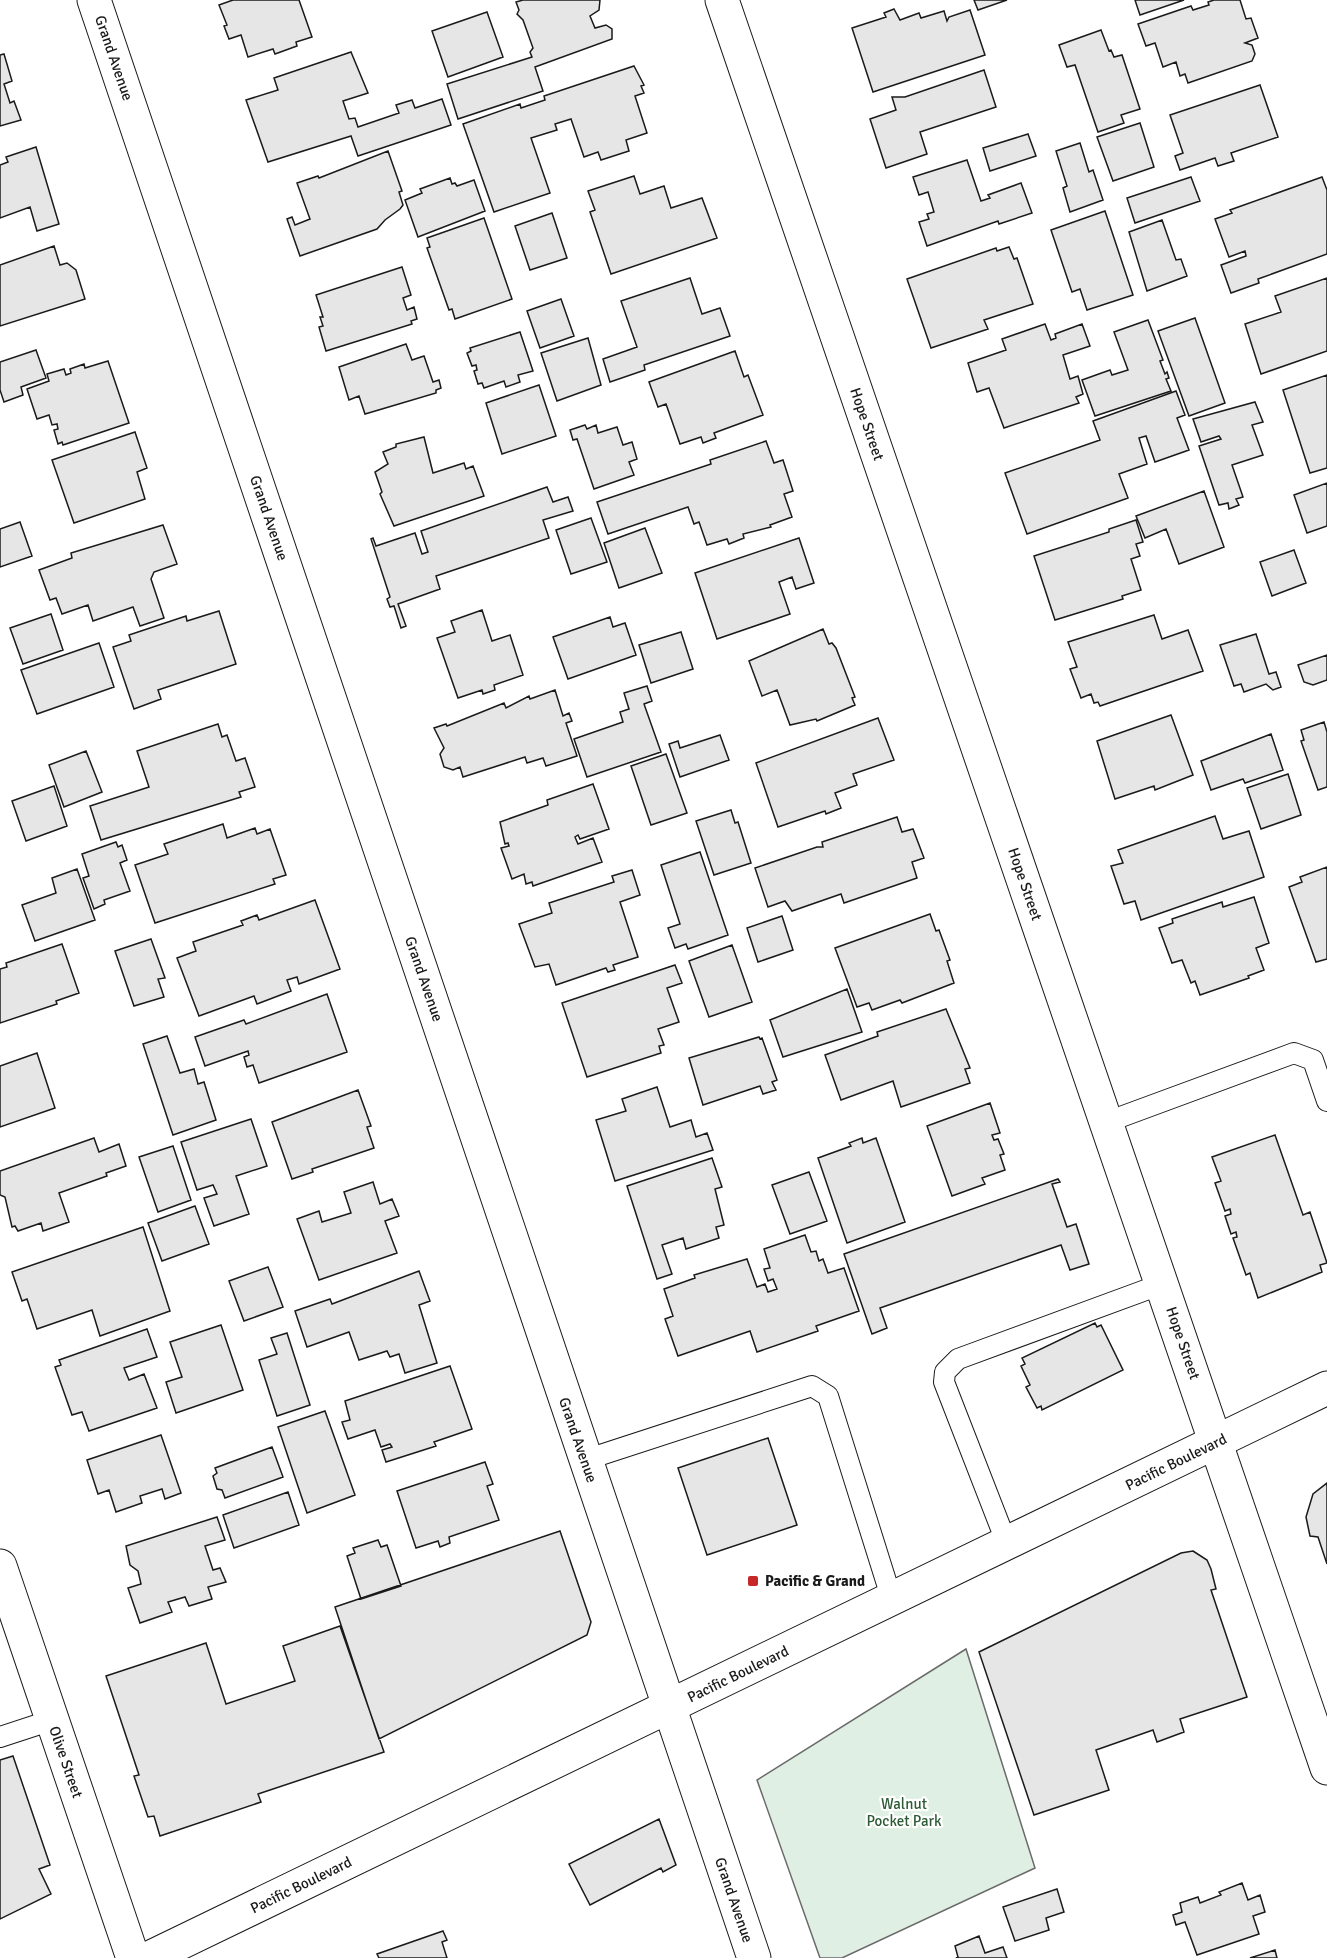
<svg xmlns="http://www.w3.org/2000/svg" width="1327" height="1958" font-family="Signika,sans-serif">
	<rect width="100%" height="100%" fill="#fff"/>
	<path fill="#e0efe3" stroke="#6a6a6a" stroke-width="1.5" d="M966 1649 1035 1868 842 1958H820L757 1780Z"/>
	<path fill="#e6e6e6" stroke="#1a1a1a" stroke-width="1.5" d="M233 0H299L312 37 296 42 297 46 275 54 273 49 248 57 241 35 229 39 224 26 227 25 219 5Z
		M523 0H600L599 10 590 16 595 28 606 25 612 29V39L535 67 543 91 458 119 447 84 532 57 530 52 533 48 523 20 517 14 519 10 516 2Z
		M974 0H1007L978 10Z
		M1135 0H1184L1140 15Z
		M1214 0H1240L1246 19 1251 18 1258 38 1245 43 1252 45 1255 54 1252 61 1188 83 1185 74 1180 76 1176 62 1163 67 1155 43 1146 46 1138 24 1191 6 1193 10 1209 5 1208 2Z
		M894 9 900 20 919 13 921 18 944 11 947 21 949 17 970 10 985 55 873 92 852 28 886 17 884 13Z
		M487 12 503 57 448 77 432 31Z
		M1101 30 1109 51 1111 50 1114 57 1122 55 1140 109 1121 115 1124 123 1098 132 1075 65 1067 67 1059 45Z
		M351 52 368 93 343 101 349 119 355 118 358 127 399 113 396 105 412 100 415 108 442 99 451 125 358 156 351 136 268 162 246 100 278 90 274 78Z
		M4 54 12 81 4 84 10 103 14 101 21 120 0 126V55Z
		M634 66 644 85 641 86 644 93 635 96 647 133 626 140 629 151 601 160 598 152 584 157 571 119 555 124 557 130 531 138 550 193 494 212 463 124 520 104 521 108 545 100 544 96Z
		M984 70 996 107 920 132 927 154 886 168 870 119 896 110 892 97H905Z
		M1260 85 1278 137 1231 153 1234 161 1218 166 1215 158 1180 170 1175 156 1183 153 1170 115Z
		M1140 123 1154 167 1113 181 1097 137Z
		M1028 134 1036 156 990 171 983 148Z
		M1080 143 1089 172 1093 170 1103 200 1070 212 1063 188 1067 186 1056 151Z
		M36 147 59 224 37 231 30 207 0 218V165L8 162 6 157Z
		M388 151 402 191 399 192 403 205 400 209 385 220 377 229 300 256 287 219 292 217 295 225 310 219 297 183 318 176 319 178Z
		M967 160 981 201 990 198 988 195 1021 183 1032 213 999 224 998 221 927 246 919 222 929 219 927 214 934 212 928 192 919 195 913 177Z
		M634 176 640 194 664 186 671 208 702 198 717 238 611 274 590 212 595 210 588 191Z
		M1191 177 1200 201 1135 223 1127 198Z
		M1322 177 1327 190V254L1258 279 1259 283 1231 293 1221 265 1246 256 1245 251 1229 257 1215 219 1232 213 1230 210Z
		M450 178 452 184 455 183 457 186 474 180 485 211 418 237 405 200 422 193 420 189Z
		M1105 211 1133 295 1087 310 1080 289 1072 292 1051 230Z
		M552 213 567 258 530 270 515 226Z
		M484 218 512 299 455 319 452 309 449 310 427 248 430 247 427 238Z
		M1162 220 1176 260 1181 259 1187 276 1147 291 1129 232Z
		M54 246 60 265 67 263 76 270 85 299 0 326V265Z
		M1009 247 1014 259 1017 258 1033 304 984 320 988 329 931 348 907 279 996 248 997 251Z
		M402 267 411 295 403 298 407 310 414 307 417 319 411 321 412 324 326 351 319 327 323 326 320 317H323L316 295Z
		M690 278 702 314 720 308 730 336 644 365 645 370 610 382 603 359 637 347 621 301Z
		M1327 278V351L1261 374 1245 324 1281 312 1275 296Z
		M561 299 574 336 540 348 527 311Z
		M1195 318 1225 403 1189 416 1158 331Z
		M1148 320 1163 360 1160 361 1165 374 1167 372 1169 378 1166 379 1171 391 1095 416 1082 380 1110 370 1112 375 1128 370 1114 332Z
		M1045 324 1051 340 1056 338 1055 334 1082 324 1090 346 1063 355 1070 379 1078 376 1083 394 1076 397 1079 403 1004 428 989 388 977 392 968 363 1006 350 1002 339Z
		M520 332 533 371 518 375 520 382 506 387 504 381 484 388 482 383 478 384 474 371 477 370 476 365 472 366 467 353 471 351 470 348Z
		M588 338 601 385 557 401 541 353Z
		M406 344 412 360 424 356 433 382 439 380 441 388 436 390V393L365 414 359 396 349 400 339 367Z
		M36 350 46 378 21 387 23 395 4 402 0 390V362Z
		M735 351 744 377 748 375 763 415 714 433 716 438 703 443 701 437 680 444 666 404 658 407 649 382Z
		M108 361 129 423 63 445 62 442 58 444 54 430 58 429 57 424 52 425 49 415 37 419 27 389 49 381 47 374 64 369 66 375 71 373 70 369 84 364 85 368Z
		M1327 375V468L1310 473 1283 390Z
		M539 385 556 436 502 454 486 403Z
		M1176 391 1185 415 1177 418 1189 450 1155 462 1146 436 1139 438 1147 464 1119 474 1128 498 1027 534 1005 473 1100 440 1093 421Z
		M1255 402 1263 422 1252 425 1263 455 1232 465 1243 497 1236 499 1239 505 1229 509 1228 503 1219 505 1199 446 1221 439 1219 436 1201 442 1193 419Z
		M585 425 587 429 596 425 598 433 617 427 623 445 632 442 637 459 629 462 634 475 594 489 577 439 573 440 570 430Z
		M135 432 147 468 137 472 145 499 74 523 52 460Z
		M424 437 433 473 464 463 466 469 473 466 484 496 394 526 380 494 382 492 375 472 388 464 383 452 396 447V444Z
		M766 441 774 463 783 460 793 491 784 494 792 517 770 525 771 527 743 534 744 538 729 544 727 539 707 545 699 522 694 524 688 507 608 534 597 502 711 464 710 460Z
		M1327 483V526L1307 533 1294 495Z
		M547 487 553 502 568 497 573 511 543 520 549 538 436 576 440 589 398 604 406 626 401 628 394 606 390 607 387 599 390 597 371 539 373 538 376 546 415 533 422 554 428 552 421 531Z
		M1204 491 1224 547 1179 564 1166 529 1145 538 1136 516Z
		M591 518 607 562 571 574 556 530Z
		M1136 520 1143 542 1136 544 1140 556 1131 559 1141 590 1122 596 1123 599 1055 620 1034 556 1109 532V529Z
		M20 522 32 556 0 567V529Z
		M163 525 177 564 154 572 151 579 164 618 140 626 133 607 93 621 88 605 62 614 56 598 50 600 39 570 72 558 71 553Z
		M645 528 662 573 619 588 604 543Z
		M799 538 814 583 796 589 792 577 779 582 790 614 717 639 695 573Z
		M1294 550 1306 583 1272 596 1260 562Z
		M482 610 492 641 510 635 523 675 494 685 495 690 483 694 482 690 458 698 437 638 455 632 451 621Z
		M219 611 236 664 158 690 161 699 134 709 113 647 131 641 129 635 186 616 187 621Z
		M51 614 63 650 23 664 10 628Z
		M1154 615 1162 639 1188 630 1203 671 1100 706 1098 702 1094 703 1091 694 1081 698 1070 669 1077 667 1068 642Z
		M610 617 613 627 625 623 636 655 568 679 553 637Z
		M823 629 829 644 832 643 836 648 855 697 852 698 855 705 817 721 816 719 790 725 777 690 762 696 749 661Z
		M681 632 693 669 651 683 639 645Z
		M1256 634 1269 674 1276 672 1281 687 1273 690 1266 684 1244 692 1241 684 1234 686 1220 645Z
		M99 643 114 687 37 714 21 670Z
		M1327 655V680L1313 685 1304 682 1298 665Z
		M647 686 652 701 644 704 661 752 587 777 574 739 623 722 620 712 629 709 624 693Z
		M555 690 563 716 569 713 572 721 566 723 577 756 546 766 543 758 527 763 525 757 463 777 460 767 453 770 444 767 440 754 444 748 434 728 446 724 447 726 504 703 506 708 529 696 530 699Z
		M1171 715 1193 775 1155 790 1154 786 1115 799 1097 741Z
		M878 718 894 760 853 774 857 785 835 793 841 808 826 814 825 811 778 827 756 763Z
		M1324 722 1327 732V787L1318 790 1301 741 1304 740 1301 730Z
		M218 724 222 737 227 735 236 761 245 758 255 787 239 792 241 797 101 840 90 806 149 787 137 751Z
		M1271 734 1283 770 1245 783 1243 779 1211 790 1201 761Z
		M720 735 729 760 680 777 669 744 678 741 680 748Z
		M86 751 102 792 64 807 49 765Z
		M666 754 687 813 651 825 631 766Z
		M1288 774 1301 815 1261 829 1247 788Z
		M593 784 609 829 580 839 578 835 575 837 578 844 593 838 602 862 533 886 532 882 526 884 524 874 512 879 501 848 509 846 508 843 505 844 500 822 548 805 547 800Z
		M54 786 67 826 26 841 12 801Z
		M731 810 735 823 738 822 751 863 714 875 696 821Z
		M1215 816 1223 839 1249 831 1264 877 1141 920 1135 901 1124 904 1111 866 1123 863 1118 850Z
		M897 817 902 832 913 829 924 858 912 862 917 878 844 903 841 894 792 911 785 901 768 907 755 868 817 847H823L822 842Z
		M223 824 227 838 255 828 257 834 270 829 286 875 273 879 275 884 155 923 135 865 168 854 164 844Z
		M116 842 118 847 122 845 127 860 120 863 130 891 104 900 105 904 94 909 83 878 89 876 82 854Z
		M700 852 728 935 688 949 686 944 675 948 668 928 680 924 661 865Z
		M1327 867V959L1316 962 1289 887 1302 882 1300 877Z
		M77 869 95 920 35 941 22 905 56 893 52 878Z
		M632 870 640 895 620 902 638 957 613 965 615 970 608 972 606 968 556 985 549 964 535 967 519 924 552 913 549 903 614 882 612 876Z
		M1254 897 1269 943 1256 948 1264 970 1248 976 1249 978 1200 995 1195 981 1191 983 1182 960 1172 963 1159 928 1173 923 1172 919 1222 902 1223 907Z
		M315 900 340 969 299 984 297 977 287 980 291 991 257 1004 254 996 199 1016 177 958 196 951 193 942 243 925 241 921 257 915 259 920Z
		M930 914 936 931 939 930 950 960 947 961 954 983 902 1003 900 1000 872 1010 869 1003 857 1007 835 948Z
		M782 916 793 950 758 962 747 928Z
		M151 939 165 978 158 979 164 997 134 1006 115 951Z
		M62 944 79 993 56 1001 57 1004 0 1023V969L7 967 6 963Z
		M732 945 752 1002 709 1017 689 961Z
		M675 965 682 983 667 988 679 1022 658 1029 664 1045 659 1046 661 1053 587 1077 562 1003Z
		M847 989 862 1032 783 1057 770 1020Z
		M327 994 347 1052 259 1083 253 1065 247 1067 244 1057 249 1055 248 1051 205 1066 195 1037 244 1020 246 1024Z
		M946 1009 970 1068 965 1069 970 1083 901 1107 893 1081 841 1100 825 1055 878 1036 877 1032Z
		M167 1036 180 1073 194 1069 198 1084 204 1082 216 1120 173 1135 143 1044Z
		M759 1037 760 1039 762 1038 777 1080 772 1082 776 1090 763 1094 760 1086 703 1105 689 1058Z
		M37 1053 55 1108 0 1127V1066Z
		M657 1087 670 1127 691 1120 696 1137 707 1133 713 1150 615 1181 596 1120 626 1111 622 1099Z
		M358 1090 371 1126 367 1127 374 1148 312 1169 313 1172 292 1179 272 1122Z
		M990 1103 1000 1133 992 1135 994 1140 998 1139 1004 1154 1000 1155 1005 1170 982 1178 985 1184 952 1196 927 1126Z
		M251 1119 267 1166 236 1176 249 1214 214 1226 204 1198 217 1194 213 1185 197 1190 181 1142Z
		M1275 1135 1303 1215 1310 1212 1327 1263 1320 1265 1322 1272 1258 1298 1250 1273 1246 1275 1233 1238 1237 1237 1236 1232 1231 1234 1225 1216 1231 1214 1230 1209 1225 1211 1215 1183 1221 1181 1212 1157Z
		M94 1138 99 1152 119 1144 126 1166 106 1173 107 1176 59 1193 69 1222 43 1231 41 1223 18 1231 15 1226 12 1227 5 1197 0 1195V1171Z
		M862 1138 863 1143 876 1138 905 1222 847 1243 818 1158 851 1146 849 1143Z
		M173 1146 191 1200 158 1212 139 1157Z
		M712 1158 722 1187 715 1189 724 1225 716 1227 719 1238 686 1249 683 1238 662 1245 672 1274 657 1279 627 1186Z
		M809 1172 827 1221 790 1234 772 1185Z
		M1058 1179 1060 1182 1052 1184 1067 1227 1076 1224 1089 1264 1070 1270 1061 1245 880 1308 887 1328 872 1334 844 1254Z
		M373 1182 380 1204 392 1199 399 1216 385 1221 397 1253 319 1280 297 1219 319 1211 322 1222 351 1213 344 1192Z
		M195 1206 209 1244 162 1261 148 1223Z
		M143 1227 170 1311 100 1336 92 1310 37 1329 27 1299 22 1301 12 1272Z
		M805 1235 811 1252 816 1251 819 1261 823 1259 828 1273 844 1268 859 1311 816 1326 818 1331 757 1352 750 1331 678 1356 665 1319 673 1316 664 1289 695 1278 694 1275 747 1259 757 1287 765 1284 768 1292 777 1289 773 1279 768 1281 764 1269 770 1268 764 1249Z
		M268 1267 283 1307 244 1321 229 1281Z
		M419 1271 430 1301 419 1305 437 1363 405 1373 399 1354 390 1357 387 1351 359 1360 349 1332 307 1347 295 1311 330 1299 332 1304Z
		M1095 1323 1097 1327 1101 1325 1123 1370 1042 1410 1041 1406 1037 1408 1026 1387 1030 1385 1021 1366 1025 1364 1022 1358Z
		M221 1325 243 1390 176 1413 166 1382 182 1377 170 1342Z
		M147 1329 157 1357 124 1368 129 1380 144 1374 157 1408 89 1431 82 1412 72 1415 55 1367 61 1365 59 1360Z
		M287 1333 310 1405 277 1416 259 1360 277 1354 271 1338Z
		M450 1366 472 1429 434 1442 436 1446 386 1462 382 1450 392 1447 390 1444 381 1447 375 1430 348 1439 342 1422 350 1420 345 1401Z
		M325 1411 355 1495 307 1513 278 1427Z
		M161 1435 181 1493 165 1499 162 1489 140 1496 142 1503 116 1512 109 1490 98 1494 87 1460Z
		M768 1438 797 1525 707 1555 678 1468Z
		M272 1447 283 1477 225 1498 222 1490 217 1489 213 1476 217 1473 215 1468Z
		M485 1462 493 1484 487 1486 499 1520 449 1537 450 1543 440 1547 438 1541 416 1548 397 1491Z
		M1327 1483V1564L1318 1537 1310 1536 1306 1517 1313 1494Z
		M288 1492 299 1525 234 1548 223 1515Z
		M217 1517 225 1540 205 1546 213 1570 220 1568 226 1582 208 1587 212 1599 189 1606 185 1597 168 1602 172 1612 140 1623 128 1588 141 1584 138 1571 130 1565 126 1546Z
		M560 1531 591 1622 587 1635 379 1739 335 1607Z
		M378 1540 381 1547 387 1545 401 1586 361 1599 347 1556 355 1553 353 1548Z
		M1193 1551 1207 1560 1211 1569 1216 1589 1211 1590 1247 1697 1180 1719 1184 1732 1157 1742 1153 1730 1096 1750 1109 1790 1034 1815 979 1652 1181 1553Z
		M340 1626 384 1752 258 1794 261 1802 160 1836 154 1816 148 1817 134 1776 139 1775 106 1676 206 1643 226 1704 295 1681 283 1646Z
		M13 1756 50 1865 39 1869 51 1894 0 1919V1760Z
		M659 1819 676 1865 663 1872 661 1868 590 1905 569 1864Z
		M1242 1883 1248 1900 1260 1895 1265 1912 1253 1916 1259 1934 1197 1955 1185 1922 1176 1925 1173 1915 1182 1912 1180 1903 1198 1897 1200 1903 1221 1895 1219 1892Z
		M1057 1889 1064 1912 1046 1918 1049 1930 1015 1941 1003 1907Z
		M443 1931 447 1940 442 1942 447 1958H379L377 1954Z
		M979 1936 985 1953 1003 1947 1007 1958H956L958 1957 955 1946Z
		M1275 1950 1277 1958H1250Z"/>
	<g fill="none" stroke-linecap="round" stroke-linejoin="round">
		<defs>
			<path id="service" d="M1107 1122 1294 1053 1313 1060 1327 1101
				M585 1460 812 1386 828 1396 892 1600
				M1007 1544 944 1382 945 1372 958 1359 1162 1284
				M0 1737 52 1720"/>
			<path id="minor" d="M94 0 754 1958
				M722 0 1327 1768
				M0 1566 133 1958"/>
			<path id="primary" d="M149 1958 1327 1388"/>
		</defs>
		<use href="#service" stroke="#1a1a1a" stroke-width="22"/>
		<use href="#minor" stroke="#1a1a1a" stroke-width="35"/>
		<use href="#primary" stroke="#1a1a1a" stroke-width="35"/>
		<use href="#service" stroke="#fff" stroke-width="20"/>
		<use href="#minor" stroke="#fff" stroke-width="33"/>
		<use href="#primary" stroke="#fff" stroke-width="33"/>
	</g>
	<rect fill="#c62828" stroke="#fff" stroke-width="2" x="747" y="1575" width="12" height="12" rx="3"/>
	<g text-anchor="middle" stroke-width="4.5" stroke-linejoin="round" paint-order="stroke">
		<g font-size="15" fill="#1a1a1a" stroke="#fff">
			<text transform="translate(114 58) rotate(71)" y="5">Grand Avenue</text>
			<text transform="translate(867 424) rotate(71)" y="5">Hope Street</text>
			<text transform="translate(269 518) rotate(71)" y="5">Grand Avenue</text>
			<text transform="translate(1025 884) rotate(71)" y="5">Hope Street</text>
			<text transform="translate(424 979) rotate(71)" y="5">Grand Avenue</text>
			<text transform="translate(1183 1343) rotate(71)" y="5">Hope Street</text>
			<text transform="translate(578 1440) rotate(71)" y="5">Grand Avenue</text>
			<text transform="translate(1176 1462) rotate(-26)" y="5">Pacific Boulevard</text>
			<text transform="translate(738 1674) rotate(-26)" y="5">Pacific Boulevard</text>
			<text transform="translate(66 1762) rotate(71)" y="5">Olive Street</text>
			<text transform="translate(301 1885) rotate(-26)" y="5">Pacific Boulevard</text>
			<text transform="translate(734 1900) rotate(71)" y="5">Grand Avenue</text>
		</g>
		<g font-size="15" font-weight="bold" fill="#1a1a1a" stroke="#fff" text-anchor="start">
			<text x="765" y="1586">Pacific &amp; Grand</text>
		</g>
		<g font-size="15" fill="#2b5a34" stroke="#fff">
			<text x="904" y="1809">Walnut<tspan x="904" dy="17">Pocket Park</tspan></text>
		</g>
	</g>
</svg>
